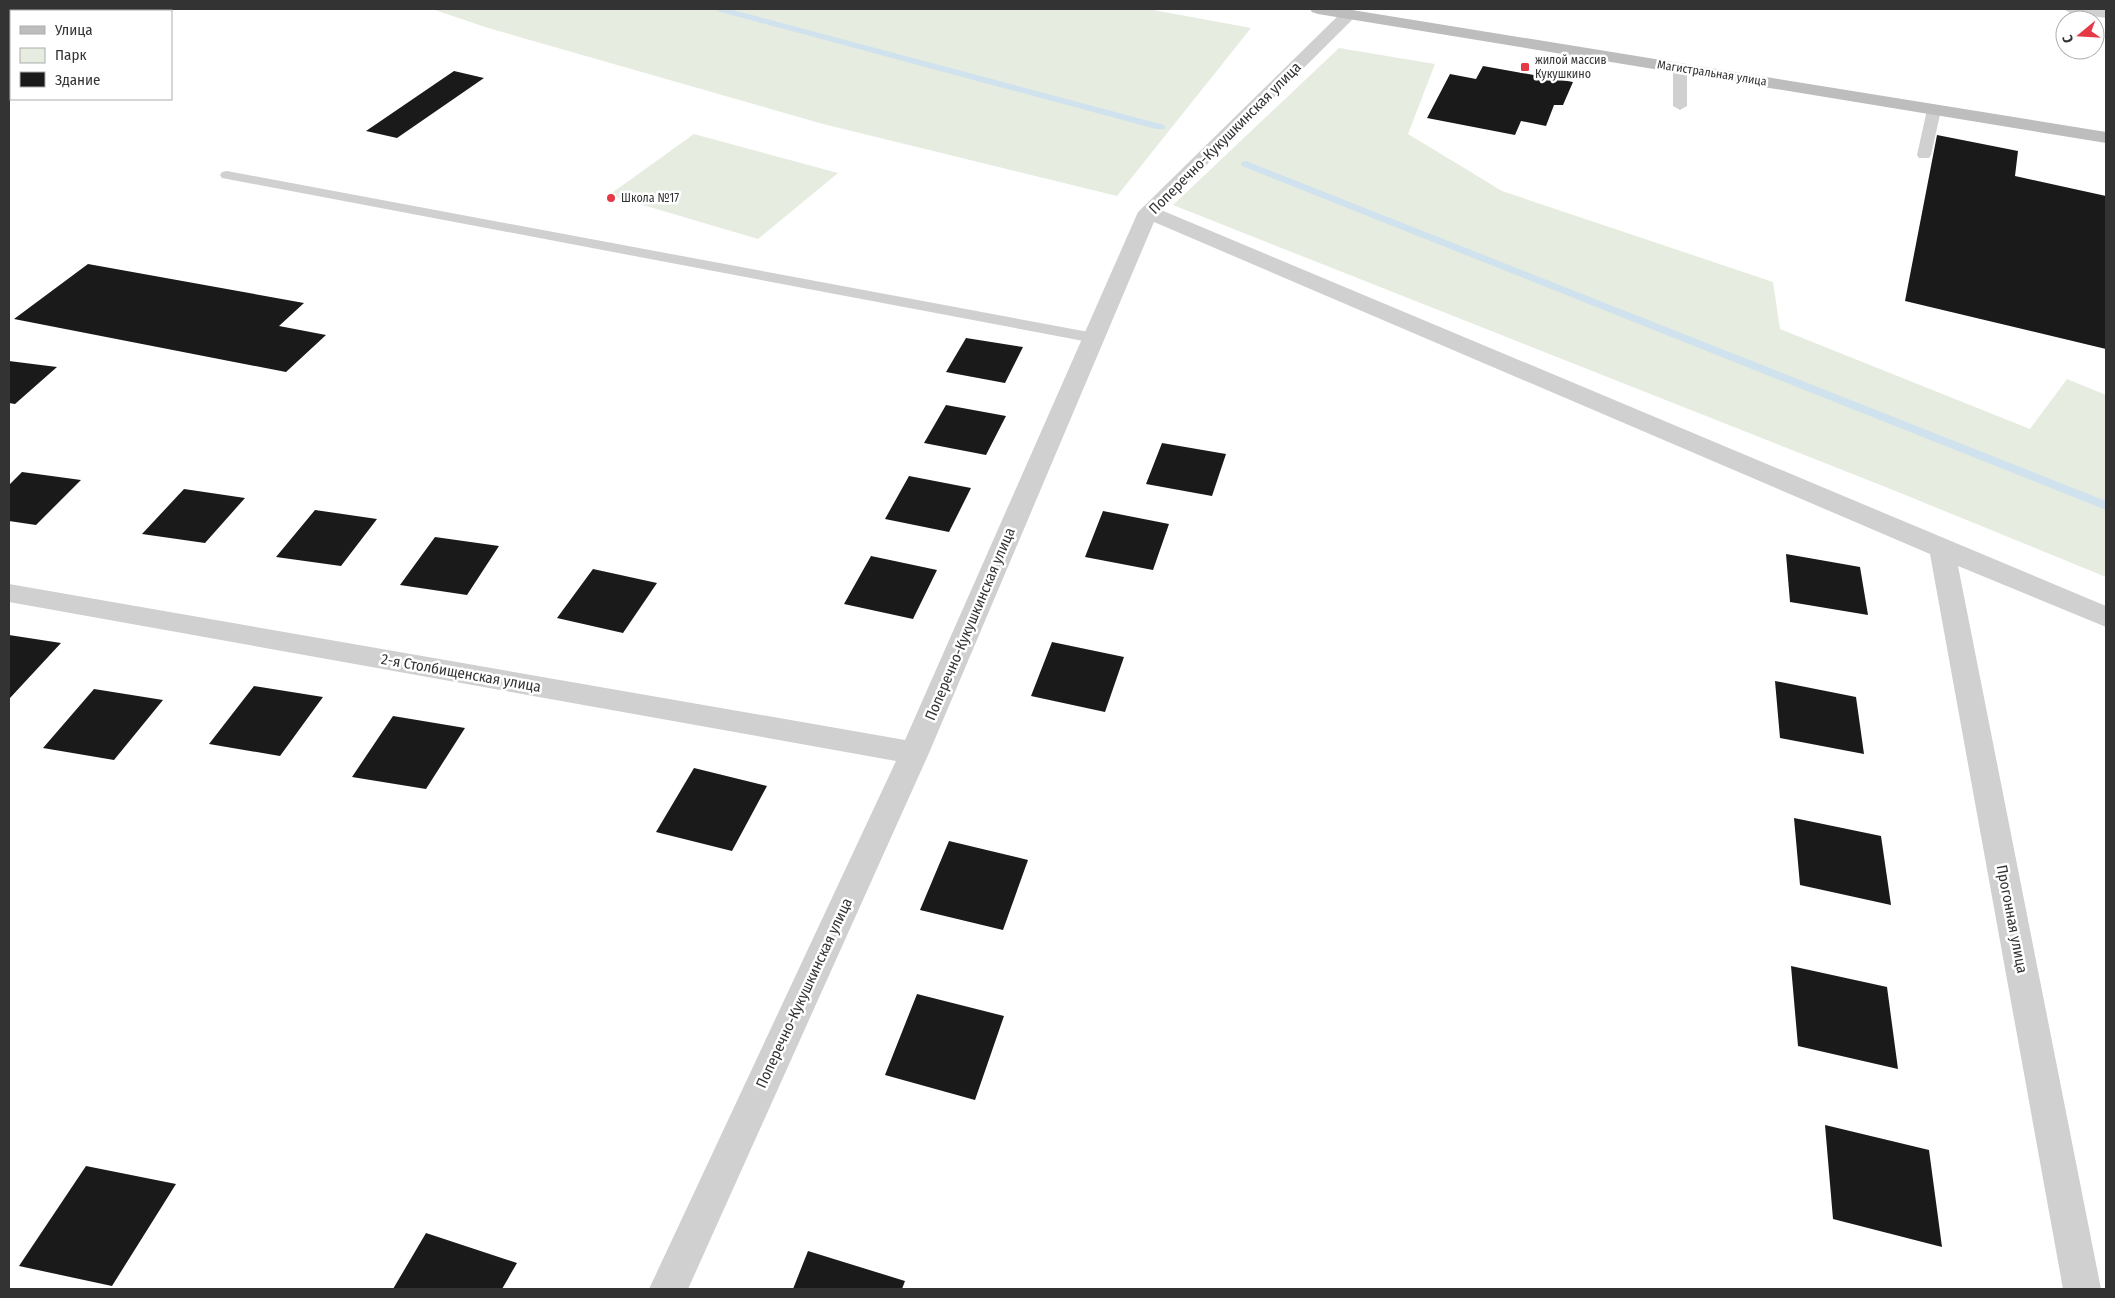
<svg xmlns="http://www.w3.org/2000/svg" width="2115" height="1298" font-family="'Fira Sans Condensed',sans-serif">
	<rect width="100%" height="100%" fill="#fff"/>
	<path fill="#e6ecdf" d="M432 9H1148L1251 28 1117 196 823 124 488 28Z
		M1339 48 1435 64 1408 134 1502 191 1773 282 1780 329 2030 429 2067 379 2106 395V577L1898 492 1173 205Z
		M694 134 838 173 758 239 609 195Z"/>
	<g fill="none" stroke-linecap="round" stroke-linejoin="round">
		<path fill="#cfe2ee" fill-rule="evenodd" d="M716 9H729L1164 125 1165 127 1164 129H1156L717 11Z
			M1246 161 2106 501V510L1242 166 1241 164 1242 162Z"/>
	</g>
	<path fill="#1a1a1a" d="M1483 66 1573 82 1563 105H1554L1546 126 1521 121 1515 135 1427 118 1450 74 1476 79Z
		M454 71 484 78 397 138 366 131Z
		M1937 135 2018 151 2015 176 2106 196V349L1905 301Z
		M88 264 304 303 279 326 326 335 286 372 14 319Z
		M966 338 1023 347 1005 383 946 372Z
		M9 361 57 367 15 404 9 403Z
		M946 405 1006 416 986 455 924 443Z
		M1162 443 1226 454 1212 496 1146 484Z
		M22 472 81 480 36 525 9 521V485Z
		M909 476 971 488 949 532 885 519Z
		M184 489 245 498 205 543 142 534Z
		M315 510 377 519 341 566 276 557Z
		M1103 511 1169 524 1153 570 1085 557Z
		M435 537 499 546 467 595 400 585Z
		M1786 554 1860 567 1868 615 1790 602Z
		M871 556 937 570 913 619 844 604Z
		M593 569 657 583 623 633 557 618Z
		M9 635 61 643 10 698H9Z
		M1052 642 1124 657 1105 712 1031 696Z
		M1775 681 1856 697 1864 754 1780 738Z
		M254 686 323 697 280 756 209 744Z
		M94 689 163 700 114 760 43 748Z
		M393 716 465 728 426 789 352 777Z
		M694 768 767 786 732 851 656 832Z
		M1794 818 1881 836 1891 905 1800 885Z
		M949 841 1028 860 1003 930 920 910Z
		M1791 966 1887 987 1898 1069 1798 1046Z
		M917 994 1004 1016 975 1100 885 1075Z
		M1825 1125 1929 1150 1942 1247 1833 1219Z
		M86 1166 176 1184 112 1286 19 1266Z
		M426 1233 517 1263 502 1289H393Z
		M808 1251 905 1281 902 1289H793Z"/>
	<g fill="none" stroke-linecap="round" stroke-linejoin="round">
		<path fill="#d0d0d0" fill-rule="evenodd" d="M2064 9 2106 10V18L2070 13Z
			M1680 64 1687 68V106L1680 110 1673 106V68Z
			M1934 106 1941 110 1931 155 1929 158H1919L1917 155 1927 110Z
			M227 171 1094 333 1100 334 1103 338 1100 342 1094 343 222 178 220 175 222 172Z"/>
		<path fill="#d0d0d0" fill-rule="evenodd" d="M1349 9 1355 11 1357 14 1355 17 1161 210 2106 606V627L1958 566 2101 1289H2063L1930 554 1154 222 929 753 688 1289H649L896 761 9 602V584L905 740 1138 212 1343 11Z"/>
		<path fill="#bdbdbd" fill-rule="evenodd" d="M1310 9H1346L2106 132V143L1318 14 1312 12Z"/>
	</g>
	<g fill="#e63946" stroke="#fff" stroke-width="2">
		<rect x="1520" y="62" width="10" height="10" rx="2.5"/>
		<circle cx="611" cy="198" r="5"/>
	</g>
	<g text-anchor="middle" stroke-width="5" stroke-linejoin="round" paint-order="stroke">
		<g font-size="12" fill="#333" stroke="#fff" text-anchor="start">
			<text x="1535" y="64">жилой массив<tspan x="1535" dy="14">Кукушкино</tspan></text>
			<text x="621" y="202">Школа №17</text>
		</g>
		<g font-size="12" fill="#333" stroke="#fff">
			<text transform="translate(1712 73) rotate(9)" y="4">Магистральная улица</text>
		</g>
		<g font-size="15" fill="#333" stroke="#fff">
			<text transform="translate(1225 138) rotate(-45)" y="5">Поперечно-Кукушкинская улица</text>
			<text transform="translate(970 624) rotate(-67)" y="5">Поперечно-Кукушкинская улица</text>
			<text transform="translate(461 673) rotate(10)" y="5">2-я Столбищенская улица</text>
			<text transform="translate(2012 919) rotate(79)" y="5">Прогонная улица</text>
			<text transform="translate(804 993) rotate(-65)" y="5">Поперечно-Кукушкинская улица</text>
		</g>
	</g>
	<rect width="2115" height="1298" fill="none" stroke="#333333" stroke-width="20"/>
	<rect x="10" y="10" width="162" height="90" fill="#ffffff" stroke="#adadad"/>
	<rect x="20" y="26" width="25" height="8" fill="#bdbdbd" stroke="#adadad"/>
	<text x="55" y="35" font-size="15" fill="#333333">Улица</text>
	<rect x="20" y="48" width="25" height="15" fill="#e6ecdf" stroke="#adadad"/>
	<text x="55" y="60" font-size="15" fill="#333333">Парк</text>
	<rect x="20" y="72" width="25" height="15" fill="#1a1a1a" stroke="#adadad"/>
	<text x="55" y="85" font-size="15" fill="#333333">Здание</text>
	<g transform="translate(2080 35) rotate(252)"><circle r="24" fill="#ffffff" stroke="#adadad"/>
	<path d="M0-4L9 19L0 12L-9 19Z" fill="#e63946"/>
	<text y="-8" font-size="14" font-weight="bold" text-anchor="middle" fill="#333333">С</text>
	</g>
</svg>
